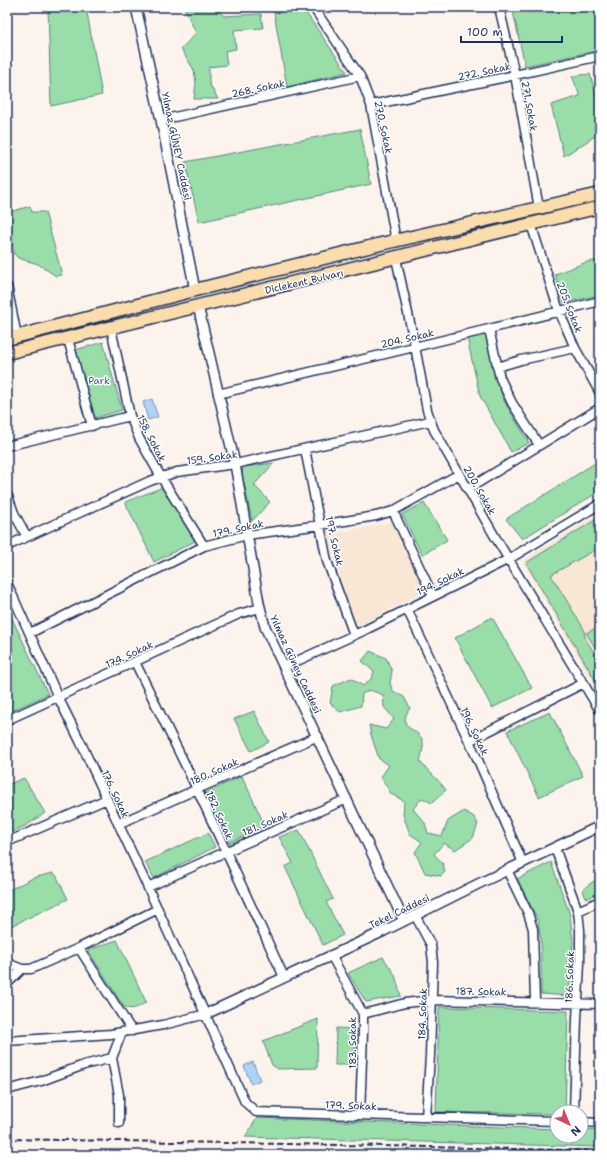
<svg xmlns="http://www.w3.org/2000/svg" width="607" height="1162" font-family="'Shantell Sans',sans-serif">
	<rect width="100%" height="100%" fill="#fcf4ec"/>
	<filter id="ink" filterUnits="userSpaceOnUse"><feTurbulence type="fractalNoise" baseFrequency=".025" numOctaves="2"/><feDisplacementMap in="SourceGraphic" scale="8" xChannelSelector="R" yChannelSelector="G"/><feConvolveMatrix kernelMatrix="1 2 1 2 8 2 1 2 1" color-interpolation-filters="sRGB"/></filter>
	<g filter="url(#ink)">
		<path fill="#f8e7d5" d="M600 513V694L522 561Z
			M393 522 425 591 356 628 327 534Z"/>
		<path fill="#99dda9" stroke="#5a8684" d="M48 7H86L102 95 51 106Z
			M184 7H215L224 16 261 14 263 28 234 30 236 49 225 51 227 65 209 67V83L218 99H194L196 83 194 70 181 49 196 33Z
			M273 7H302L347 72 287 87Z
			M512 7H600V50L525 66Z
			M590 74 596 95H600V133L564 156 551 105 580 96 572 76Z
			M360 129 371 184 199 222 185 162Z
			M30 206 32 212H45L62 275 56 276 38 264 18 258 14 254 7 213Z
			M600 260V295L564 303 555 274 587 262Z
			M486 334 503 399 529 443 511 452 480 396 467 338Z
			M103 342 122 410 95 418 75 350Z
			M600 460V491L522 539 506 519Z
			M274 463 254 485 270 502 252 521 242 474 243 467Z
			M163 487 195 541 154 562 125 502Z
			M424 503 447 540 422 555 402 514Z
			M600 517V547L551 575 584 629 585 638 600 663V688L526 563Z
			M7 608 48 694 7 713Z
			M492 617 532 688 492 708 455 638Z
			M600 626V655L586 633Z
			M370 651 386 658 392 671 390 683 393 691 404 697 410 708C394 731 421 727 423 743 424 748 421 756 420 762 429 772 438 779 446 790L432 803 422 798 413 809 425 823 428 833 442 836 448 821 464 811 474 817 478 824 473 838 455 850 444 843 434 854 443 864 445 872 441 876 425 873 415 852 422 842 410 834 403 815 404 801 391 794 381 777 389 765 379 759 371 735 369 725 386 729 394 719 384 707 383 695 370 690 362 694 361 706 340 712 330 703 333 686 351 678 363 686 371 679 374 672 362 661Z
			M254 711 269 742 251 751 234 719Z
			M550 712 583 776 539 797 507 731Z
			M242 776 265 826 229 843 205 793Z
			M24 778 45 813 27 825 7 834V785Z
			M299 830 333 899 326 902 343 935 323 945 285 867 293 863 279 837Z
			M208 833 215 847 154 878 145 862Z
			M551 862 570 915 573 942 569 996 541 994V944L538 920 517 879Z
			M600 871V892L588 898 585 897 583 889 598 878V872Z
			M52 873 56 875 68 899 7 928V891L33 878Z
			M117 940 146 1002C140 1007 132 1011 124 1007L88 950Z
			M383 957 395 975 401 996 366 1002 348 973Z
			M439 1007 568 1011 565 1112H557V1114L436 1112Z
			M318 1019 317 1068 278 1069 272 1065 263 1041Z
			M336 1028 357 1029 354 1065H335Z
			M257 1118 557 1129V1136H581V1129L600 1130V1147L245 1137Z"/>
		<path fill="#add3f7" stroke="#7391ba" d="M152 399 158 417 148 420 143 402Z
			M253 1062 260 1080 251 1084 244 1066Z"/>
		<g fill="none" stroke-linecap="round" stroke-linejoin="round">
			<defs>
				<path id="minor" d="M313 7 360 76 371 105 396 241
					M499 7 515 75 539 208
					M7 65V92
					M371 105 506 77 600 56
					M161 120 360 76
					M531 224 559 311 575 348 600 393
					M396 258 415 346 427 410 434 430 494 535 600 711
					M7 286 17 336
					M111 328 130 416 139 438 161 477 204 546
					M489 329 500 378 512 403 539 445
					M68 339 92 426
					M497 367 521 360 575 348
					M218 394 489 329 600 301
					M7 446 130 416
					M305 449 327 561 354 635
					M468 489 600 408
					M7 494 14 513 27 537
					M393 511 433 596
					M7 546 79 513 150 481 177 472 235 464 430 421
					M7 583 58 697 80 741 144 879 245 1102 256 1112 557 1121
					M407 609 477 758 523 863
					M30 633 204 546 247 535 320 525 376 516 393 511 459 474
					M135 662 197 789 284 977
					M284 667 363 631 509 559 600 504
					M7 720 239 614 260 608
					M469 741 584 683
					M118 824 318 736
					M7 842 107 799
					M555 848 578 911 580 930V963L577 1019 574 1112
					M507 870 528 913 533 929 535 1002
					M148 887 225 852 347 799
					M578 911 600 901
					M415 915 431 945 433 962 430 1056 426 1117
					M79 948 132 1031
					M331 955 363 1014V1032L360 1115
					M7 963 22 969H31L79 948 158 909
					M7 984 22 969
					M363 1014 405 1003 432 1000 600 1004
					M7 1041 111 1034 163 1025 206 1014
					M7 1090 41 1081 84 1065 112 1058
					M581 1122 600 1123
					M119 1123V1095L112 1058 122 1032"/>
				<path id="tertiary" d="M136 7 161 120 195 290
					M198 306 235 464 259 603 265 627 404 921
					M206 1014 384 931 478 884 600 826"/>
				<path id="primary" d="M7 339 195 290 381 244 600 194
					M7 353 600 207"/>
			</defs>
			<use href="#minor" stroke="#1b2f5e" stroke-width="11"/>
			<use href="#tertiary" stroke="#1b2f5e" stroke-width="12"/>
			<use href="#primary" stroke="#1b2f5e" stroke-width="15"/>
			<use href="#minor" stroke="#fff" stroke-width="8"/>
			<use href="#tertiary" stroke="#fff" stroke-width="9"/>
			<use href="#primary" stroke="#faddab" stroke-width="12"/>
			<path stroke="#1b2f5e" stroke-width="2" stroke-dasharray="6 3" stroke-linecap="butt" d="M7 1139 341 1145 600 1151"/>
		</g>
	</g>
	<g text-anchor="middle" stroke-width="3" stroke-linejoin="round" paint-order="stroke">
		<g font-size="10" fill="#1b2f5e" stroke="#fff">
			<text transform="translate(484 71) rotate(-12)" y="4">272. Sokak</text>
			<text transform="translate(258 88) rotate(-12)" y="4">268. Sokak</text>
			<text transform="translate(530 106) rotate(80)" y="4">271. Sokak</text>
			<text transform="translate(384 127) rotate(78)" y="4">270. Sokak</text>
			<text transform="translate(177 146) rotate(78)" y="4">Yılmaz GÜNEY Caddesi</text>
			<text transform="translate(304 281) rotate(-13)" y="4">Diclekent Bulvarı</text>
			<text transform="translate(570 307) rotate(69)" y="4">205. Sokak</text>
			<text transform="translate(407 338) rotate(-13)" y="4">204. Sokak</text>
			<text transform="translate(152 438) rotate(63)" y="4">158. Sokak</text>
			<text transform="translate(212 457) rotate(-8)" y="4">159. Sokak</text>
			<text transform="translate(480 490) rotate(60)" y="4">200. Sokak</text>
			<text transform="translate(238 528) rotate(-12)" y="4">179. Sokak</text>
			<text transform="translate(335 541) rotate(77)" y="4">197. Sokak</text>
			<text transform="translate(440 581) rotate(-26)" y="4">194. Sokak</text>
			<text transform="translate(129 654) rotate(-25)" y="4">174. Sokak</text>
			<text transform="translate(296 664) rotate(65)" y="4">Yılmaz Güney Caddesi</text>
			<text transform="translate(475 731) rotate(65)" y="4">196. Sokak</text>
			<text transform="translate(214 771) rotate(-24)" y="4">180. Sokak</text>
			<text transform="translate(116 794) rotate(65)" y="4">176. Sokak</text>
			<text transform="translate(220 815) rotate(66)" y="4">182. Sokak</text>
			<text transform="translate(265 823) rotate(-23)" y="4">181. Sokak</text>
			<text transform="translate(399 911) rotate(-26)" y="4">Tekel Caddesi</text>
			<text transform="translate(569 977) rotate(-88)" y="4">186. Sokak</text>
			<text transform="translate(481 991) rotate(1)" y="4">187. Sokak</text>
			<text transform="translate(422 1014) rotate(-88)" y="4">184. Sokak</text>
			<text transform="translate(352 1043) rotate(-90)" y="4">183. Sokak</text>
			<text transform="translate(351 1105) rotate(2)" y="4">179. Sokak</text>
		</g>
		<g font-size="10" fill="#3a5a71" stroke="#fff">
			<text x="99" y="384">Park</text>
		</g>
	</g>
	<rect width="607" height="1162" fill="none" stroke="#fff" stroke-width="24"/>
	<rect x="12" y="12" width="583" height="1138" fill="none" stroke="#1b2f5e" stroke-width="1.5" filter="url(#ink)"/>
	<g transform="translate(569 1124) rotate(136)"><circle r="19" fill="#ffffff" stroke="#a4acbf"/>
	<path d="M0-3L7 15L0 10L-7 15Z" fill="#d1495b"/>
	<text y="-6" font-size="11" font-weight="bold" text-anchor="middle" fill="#1b2f5e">N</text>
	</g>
	<path d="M461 36v6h101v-6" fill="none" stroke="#1b2f5e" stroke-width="2"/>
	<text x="467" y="36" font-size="12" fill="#1b2f5e" stroke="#ffffff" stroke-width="3" paint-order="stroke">100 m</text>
</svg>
